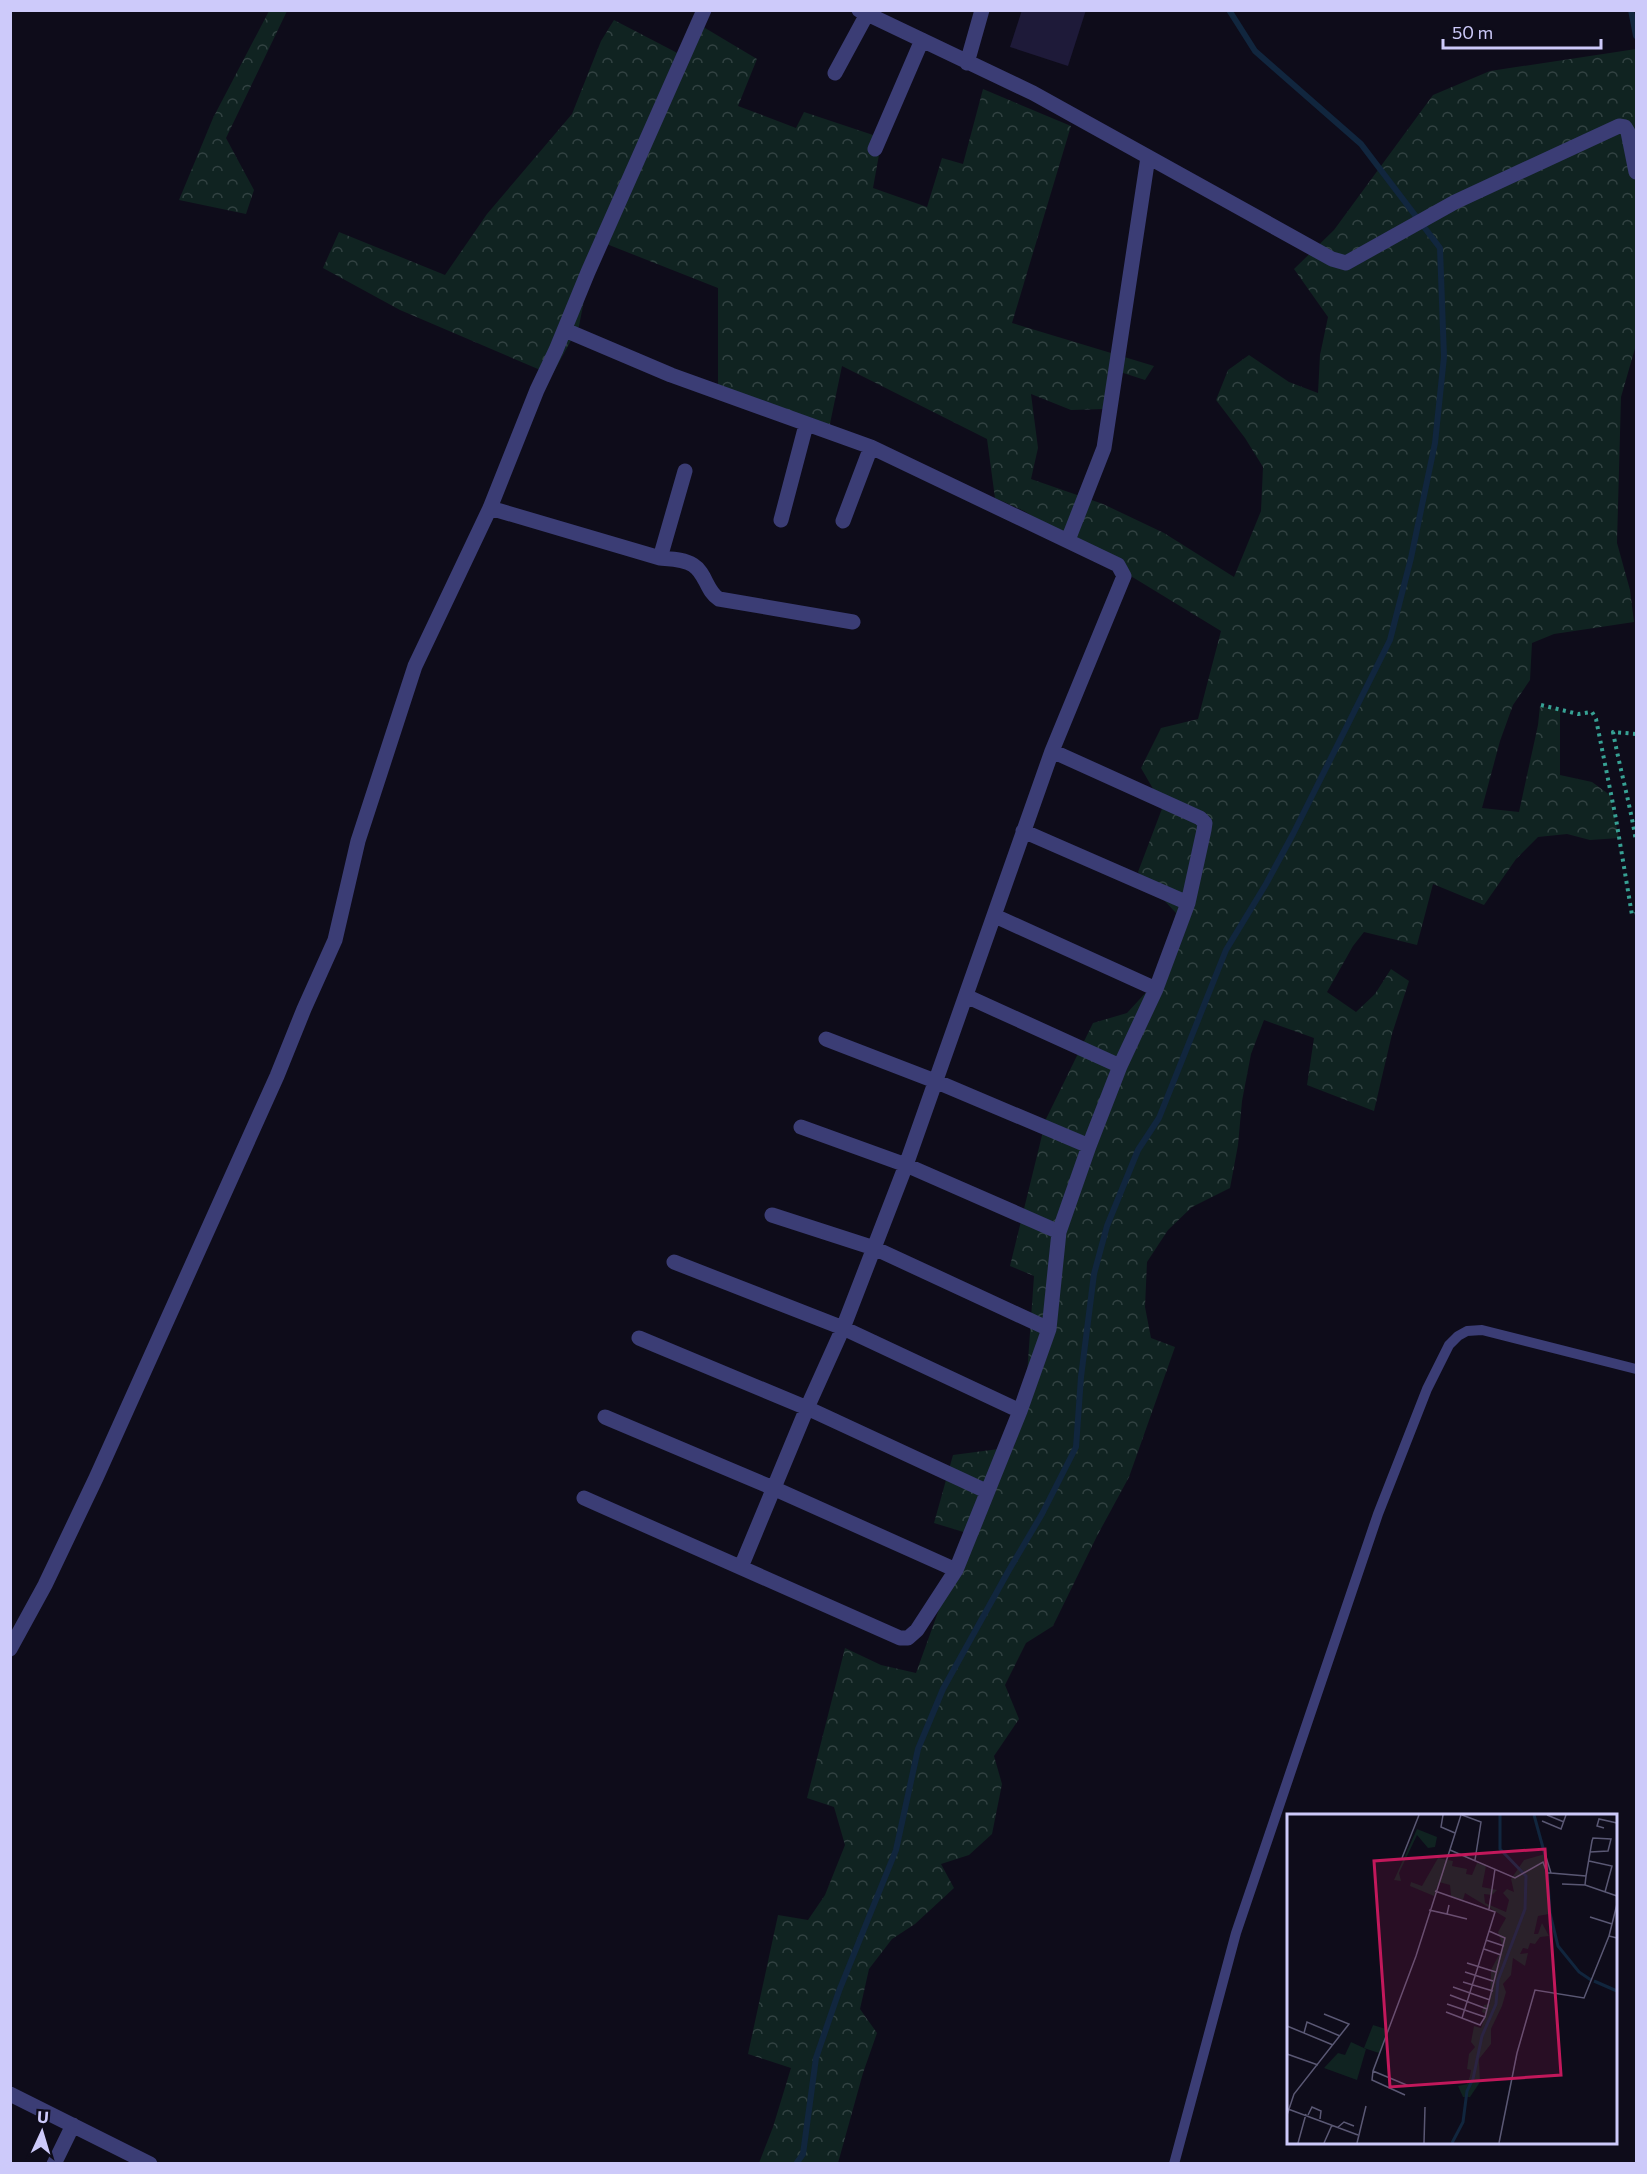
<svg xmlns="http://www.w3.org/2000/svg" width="1647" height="2174" font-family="Commissioner,sans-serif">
	<defs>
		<pattern id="forest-crowns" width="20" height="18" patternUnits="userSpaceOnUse" patternTransform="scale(1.5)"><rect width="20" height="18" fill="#102321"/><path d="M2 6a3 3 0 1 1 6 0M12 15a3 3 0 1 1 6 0" fill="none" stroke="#324242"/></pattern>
	</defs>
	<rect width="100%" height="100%" fill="#0e0c1a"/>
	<path fill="url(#forest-crowns)" d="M269 11H287L226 138 254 190 246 214 179 200 213 118Z
		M614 20 685 57 700 25 757 59 738 106 796 128 804 112 882 138 873 188 927 207 942 158 963 164 983 89 1071 126 1012 323 1154 366 1145 380 1114 370 1105 409 1071 410 1031 394 1038 448 1031 479 1103 504 1164 533 1234 577 1261 511 1263 467 1245 438 1216 400 1228 370 1249 355 1289 382 1318 393 1320 355 1328 317 1294 269 1334 230 1433 95 1490 71 1636 49V345L1621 397 1617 543 1630 590 1634 622 1554 634 1532 643 1530 680 1513 705 1500 741 1482 808 1519 812 1538 725 1540 706 1560 710V775L1592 782 1610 795 1619 838 1590 840 1567 834 1538 837 1516 859 1484 905 1433 884 1417 945 1364 932 1353 946 1327 992 1356 1012 1375 994 1391 969 1409 981 1392 1034 1374 1111 1307 1085 1314 1038 1264 1020 1251 1054 1242 1101 1238 1145 1230 1188 1192 1207 1168 1230 1147 1262 1145 1307 1151 1338 1175 1347 1129 1477 1097 1536 1053 1626 1026 1643 1005 1685 1019 1719 994 1756 1002 1784 992 1834 969 1855 941 1864 954 1888 915 1924 892 1939 869 1969 860 2009 877 2033 863 2073 838 2163H759L773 2127 791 2068 748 2054 778 1915 808 1920 825 1895 845 1845 834 1807 807 1798 845 1648 881 1665 916 1673 951 1576 970 1534 934 1523 953 1455 1014 1447 1027 1375 1034 1276 1010 1266 1046 1119 1093 1023 1127 1013 1161 976 1176 913 1138 872 1163 806 1141 768 1161 728 1198 719 1221 631 1024 511 995 498 987 439 842 366 827 438 718 390V288L604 243 589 275 579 326 552 375 400 310 323 268 339 232 445 275 487 214 572 114 601 41Z"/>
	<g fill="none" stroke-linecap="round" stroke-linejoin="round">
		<path stroke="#11263e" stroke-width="6" d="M1631 10 1636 36
			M796 2164 803 2154 816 2058 839 1991 896 1850 918 1749 943 1689 1009 1570 1042 1514 1076 1447 1081 1377 1094 1274 1107 1226 1138 1150 1159 1118 1226 950 1266 884 1293 834 1390 640 1411 558 1435 443 1444 357 1440 248 1361 144 1255 51 1229 10"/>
	</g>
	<path fill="#1e1a39" d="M1022 10H1086L1068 66 1010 47Z"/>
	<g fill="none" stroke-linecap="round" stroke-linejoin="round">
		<path stroke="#37a194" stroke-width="4" stroke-dasharray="3 4.5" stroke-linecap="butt" d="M1541 705 1578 714 1592 712 1596 719 1616 819 1632 915 1636 914
			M1636 734 1613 732C1620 769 1630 804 1636 841"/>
		<path stroke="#3b3d75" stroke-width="10" d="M1174 2164 1236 1933 1256 1874 1378 1514 1427 1389 1449 1345 1458 1336 1467 1331 1482 1330 1636 1369"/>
		<path stroke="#3b3d75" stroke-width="15" d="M859 10 1033 93 1332 259 1346 263 1455 202 1619 126 1625 127 1628 132 1636 172
			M967 63 982 10
			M835 73 867 14
			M875 149 922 40
			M565 330 671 375 871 447 1118 565 1124 576 1052 751 906 1165 843 1328 807 1408 741 1567
			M490 508 660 558 685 471
			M781 520 806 425
			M843 521 871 447
			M1068 540 1104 448 1148 157
			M660 558C671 559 684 559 693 565 706 573 706 591 719 599L853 622
			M1023 831 1188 903
			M995 916 1156 989
			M966 996 1120 1066
			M826 1039 935 1081 1089 1146
			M801 1127 906 1165 1059 1232
			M772 1215 874 1248 1049 1329
			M674 1262 843 1328 1020 1411
			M639 1338 807 1408 986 1491
			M605 1417 773 1488 956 1570
			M584 1498 900 1638H908L917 1630 956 1570 1020 1411 1049 1329 1059 1232 1089 1146 1120 1066 1156 989 1188 903 1204 830 1205 823 1200 818 1052 751
			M10 1649 45 1585 96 1478 277 1076 304 1009 335 940 358 841 415 666 490 508 537 390 556 350 588 272 704 10
			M10 2094 150 2164
			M54 2164 73 2125"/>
	</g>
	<g transform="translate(1287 1814)">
		<rect width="330" height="330" fill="#0e0c1a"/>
		<path d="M130 15 150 23 148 33 141 34 130 21 112 59 114 67 107 66ZM258 40 262 100 251 102 247 120H251L255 109 262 122 253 123 248 130 243 129 241 135 236 134 233 140 241 139 238 152 226 144 224 161 216 170 219 178 215 192 204 215V230L192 245 193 268 183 283H176L171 272 180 270 183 262 184 256 180 255 182 240 188 233 184 228 187 212 194 214 199 200 195 198 197 191 203 190 204 156 216 133 211 118 219 104 178 79 176 86 164 82 163 71 152 68 147 82 123 72 124 68 135 72 151 44 166 47 165 52 180 55 179 60 185 61 190 49 199 52 195 73 210 76 205 81 197 80 198 89 219 98 222 86 216 79 220 75 227 78 224 65 237 46ZM86 211 102 216 92 239 77 234Z" fill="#102321"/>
		<path d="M64 228 79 235 70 266 37 254 51 239 58 241Z" fill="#102321"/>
		<path fill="none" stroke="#11263e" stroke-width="3" d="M247 1 258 41M260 54 263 99 271 132 292 158 304 166M307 167 330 177M165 329 176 308 180 277 186 265 195 222 209 190 211 166 238 95 239 62 213 35V1"/>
		<path fill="none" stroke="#5a5874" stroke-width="1.5" d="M156 1 154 13 168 19M175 1 194 8 188 46M260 1 277 8M255 7 274 15 279 1M317 14 310 12 312 5 330 9M163 36 228 64 256 48 260 59H264M303 38 321 37 324 25 306 24 305 27 299 62 298 71 330 82M259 43 264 59 299 62M115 44 132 1M302 47 325 52 318 78M275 70 298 71M148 77 208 98 175 204M330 90 322 122 330 124M202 95 208 55M142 96 160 100 162 91M160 100 180 105M303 103 325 110M199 126 217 132M197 135 214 141M180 149 209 158M178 158 206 167M176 168 206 177M166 173 203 186M163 181 200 195M160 190 198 203M159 198 193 211 198 203 218 124 202 117M0 212 46 231M17 219 20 208 53 222M0 240 31 251M86 257 122 272M118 281 85 266 86 257 129 142 174 1M1 295 71 321M0 301 7 280 62 210 37 200M21 301 25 293 34 297 33 305M50 314 57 308 67 312M11 329 19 300M37 329 45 311M70 329 79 292M137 329 138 293M212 329 230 239 248 176 297 184 322 122"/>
		<path fill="#c2185b" fill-opacity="0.15" stroke="#c2185b" stroke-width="3" d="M258 35 274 261 103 273 87 47Z"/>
		<rect width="330" height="330" fill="none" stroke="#cdcafa" stroke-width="3"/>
	</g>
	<rect width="1647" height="2174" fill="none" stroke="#cdcafa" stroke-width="24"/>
	<g transform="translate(42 2132) rotate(4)" stroke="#0e0c1a" stroke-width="4.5" paint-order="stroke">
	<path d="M0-4.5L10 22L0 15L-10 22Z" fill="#cdcafa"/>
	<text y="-9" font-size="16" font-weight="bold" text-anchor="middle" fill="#cdcafa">U</text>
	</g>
	<path d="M1443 39v9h158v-9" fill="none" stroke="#cdcafa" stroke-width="3"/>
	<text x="1452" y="39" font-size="18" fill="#cdcafa" stroke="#0e0c1a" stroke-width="4.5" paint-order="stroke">50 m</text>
</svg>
